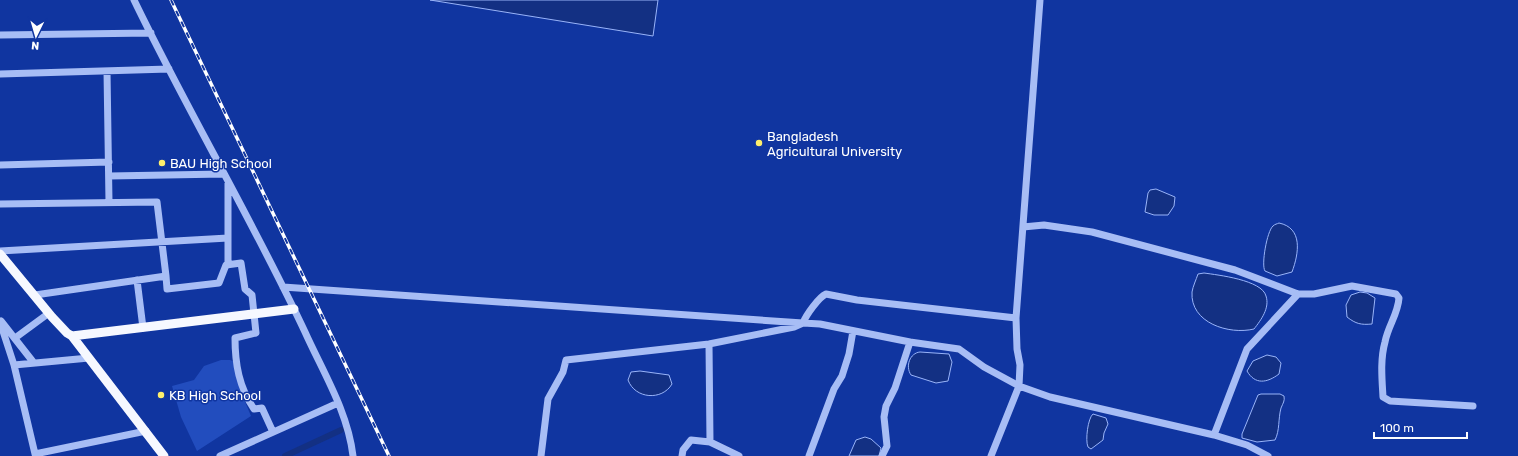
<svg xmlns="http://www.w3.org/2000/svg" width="1518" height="456" font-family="Rubik,sans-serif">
	<rect width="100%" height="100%" fill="#1035a0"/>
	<path fill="#224dbe" d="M221 360H230L235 362 243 397 251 416 197 451 181 417 172 386 194 380 204 366Z"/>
	<path fill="#133083" stroke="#99b4f9" d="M430 0H658L653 36Z
		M1156 189 1175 197 1174 206 1168 215H1154L1145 212 1148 193 1150 190Z
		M1279 223C1303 228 1299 253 1292 272L1277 276 1265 271C1261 265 1267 231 1273 226 1275 224 1277 224 1279 223Z
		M1204 273C1218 275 1262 280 1266 296 1270 308 1261 320 1254 329 1229 335 1190 323 1192 292 1193 286 1196 280 1198 274Z
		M1360 292 1367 293 1375 298 1372 324C1361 325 1356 324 1347 317L1346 305 1351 295Z
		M920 352 949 354 952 362 948 381 936 383 911 375C905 366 910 353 920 352Z
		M1267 355 1276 357 1281 363 1279 374C1267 383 1255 385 1247 371L1253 361Z
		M640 371 669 375 672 384C662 401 635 399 628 380L631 372Z
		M1261 394H1280L1284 396C1285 401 1283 403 1281 408 1278 419 1280 430 1275 440L1257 442 1242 438V434L1258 395Z
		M1093 414 1106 418 1108 424 1104 433 1103 440 1091 449 1088 447C1085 440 1088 418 1093 414Z
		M865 437 871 439 881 448 879 456H849L856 440Z"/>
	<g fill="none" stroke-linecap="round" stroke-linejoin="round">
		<path stroke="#133083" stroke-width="6" d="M285 456 341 430"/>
		<path stroke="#a7bdf5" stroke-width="7" d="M134 0C188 112 252 219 305 332 323 372 348 412 353 456
			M0 35 151 33
			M107 71 109 202
			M0 74 169 69
			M0 165 109 162
			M109 176 224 174
			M228 183V265
			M0 204 157 202 166 276 35 295
			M1023 227 1044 225 1092 232 1235 270 1298 294H1314L1352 286 1396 294 1399 298C1398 314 1388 326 1385 342 1380 360 1382 379 1383 397L1390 401 1473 406
			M0 251 228 238
			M166 276 167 289 219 283 226 265 241 263 245 289 252 295 256 333 235 338C235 364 239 387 254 409L262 408 273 432
			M137 280 143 328
			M283 287 803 323C806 315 819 297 826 294L857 300 1016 318
			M1 321 34 363
			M0 322 14 365 35 454 146 431
			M15 338 49 313
			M910 342 959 349 984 367 1019 386 1050 397 1214 435 1247 445 1268 456
			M14 365 89 358
			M1214 435 1247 349 1298 294
			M710 442 739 456
			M220 456 338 403
			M541 456 548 399 563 372 566 360 709 344 794 327 803 323 820 324 910 342 895 388 886 406 884 417 887 446 882 456
			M682 456 683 450 691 440 710 442 709 344
			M809 456 834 389 842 376 849 354 853 331
			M991 456 1019 386 1020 365 1017 349 1016 318 1040 0"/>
		<path stroke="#f6f8ff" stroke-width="9" d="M0 254 52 317 67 333 72 336 294 309
			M72 336 164 456"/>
		<defs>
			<path id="rail" d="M171 0 389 456"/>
		</defs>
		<use href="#rail" stroke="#fff" stroke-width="3.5"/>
		<use href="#rail" stroke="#1035a0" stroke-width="2" stroke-dasharray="6" stroke-linecap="butt"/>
	</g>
	<g fill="#ffef6c" stroke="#1035a0" stroke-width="1.5">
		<circle cx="759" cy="143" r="4"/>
		<circle cx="162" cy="163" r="4"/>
		<circle cx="161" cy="395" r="4"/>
	</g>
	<g text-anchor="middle" stroke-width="3" stroke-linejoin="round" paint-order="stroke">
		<g font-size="13" fill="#fff" stroke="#1035a0" text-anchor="start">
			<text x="767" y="141">Bangladesh<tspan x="767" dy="15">Agricultural University</tspan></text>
			<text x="170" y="168">BAU High School</text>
			<text x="169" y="400">KB High School</text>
		</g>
	</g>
	<g transform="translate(36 36) rotate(185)" stroke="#1035a0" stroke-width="3" paint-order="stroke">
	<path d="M0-3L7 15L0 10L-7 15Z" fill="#ffffff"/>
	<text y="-6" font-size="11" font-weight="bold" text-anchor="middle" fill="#ffffff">N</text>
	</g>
	<path d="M1374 432v6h93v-6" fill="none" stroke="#ffffff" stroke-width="2"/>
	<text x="1380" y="432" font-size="12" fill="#ffffff" stroke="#1035a0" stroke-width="3" paint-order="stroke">100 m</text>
</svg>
